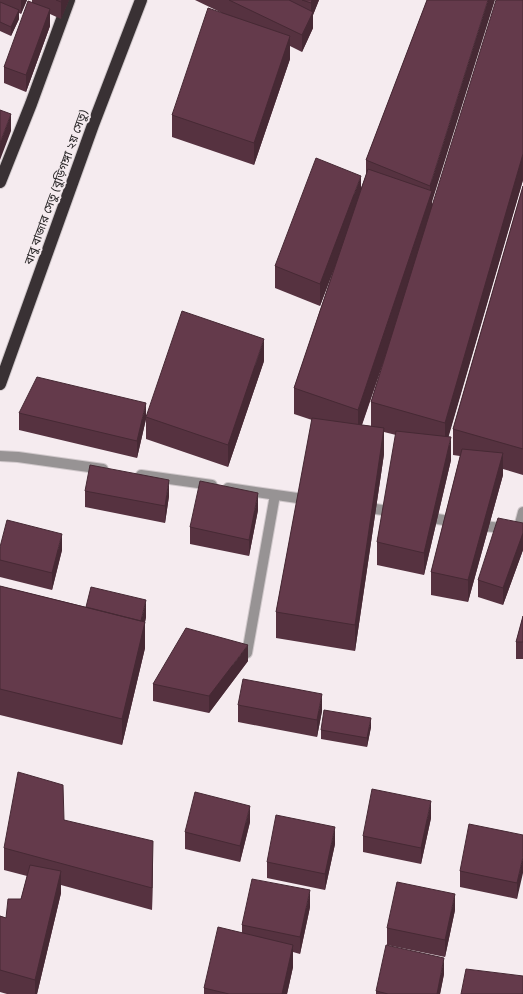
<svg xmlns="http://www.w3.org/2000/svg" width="523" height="994" font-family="Overpass,'Noto Sans Bengali',sans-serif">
	<rect width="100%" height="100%" fill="#f5ebef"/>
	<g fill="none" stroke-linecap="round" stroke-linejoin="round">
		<defs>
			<path id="minor" d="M0 456 18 457 103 469
				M141 475 212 485
				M228 488 311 500
				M362 507 396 512
				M424 517 457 522
				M477 525 523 531
				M518 531 523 512
				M247 653 275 495"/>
			<path id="highway" d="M0 182 31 104 69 0
				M0 384 93 125 141 0"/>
		</defs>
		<use href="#minor" stroke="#d0c8cb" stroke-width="12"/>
		<use href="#highway" stroke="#d0c8cb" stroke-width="14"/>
		<use href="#minor" stroke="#979394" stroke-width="10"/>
		<use href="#highway" stroke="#393134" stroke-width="12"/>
	</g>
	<path fill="#563240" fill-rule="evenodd" d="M0 0H27L21 14 19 13V19L11 36 0 31Z
		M32 0H69L61 19 50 14V26L26 92 4 83V67L32 2Z
		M195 0H319L313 15V28L302 52 290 46V59L254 165 172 137V115L222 13Z
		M427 0 432 205 523 0V180L448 437 451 460 424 575 377 565V542L396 435 384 432V454L355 651 276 638V612L312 420 294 414V388L335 266 320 306 275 288V266L361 188 366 175V160ZM386 355 371 402V426L362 425Z
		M523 186V475L503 469V475L468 602 431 595V572L460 456 453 455V429Z
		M264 361 228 467 146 439V417Z
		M19 413 146 419 137 458 19 430Z
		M85 491 169 496 165 523 85 507Z
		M258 510 249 556 190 544V527Z
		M523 523V550L503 605 478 597V580Z
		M0 547 62 550 52 590 0 577Z
		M0 586 86 607 146 617 145 622V648L122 745 0 715Z
		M523 616V659H516V642Z
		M248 661 209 713 153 701V684Z
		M238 705 322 711 317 737 238 722Z
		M371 727 367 747 321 739V730Z
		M431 818 421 864 363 852V836Z
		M64 820 153 863 152 910 61 885V893L37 994H7L0 992V916L6 918 21 899 27 876 4 870V848Z
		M250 822 240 862 185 849V832Z
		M523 835 517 899 460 887V871Z
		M335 844 325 890 267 878V862Z
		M310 907 300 954 293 952V967L287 994H204V988L242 933V925Z
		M455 910 445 957 387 945V928Z
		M444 974 440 994H376V991Z"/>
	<path fill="#462934" d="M21 0H27L21 14Z
		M62 0H69L61 19V2Z
		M312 0H319L313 15V28L302 52V35L311 17V3Z
		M488 0H495L432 202V217L358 436V410L430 197V186Z
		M50 9V26L26 92V75Z
		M19 10V19L11 36V27Z
		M290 36V59L254 165V143Z
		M11 114V131L0 160V143Z
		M523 154V180L445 449V423Z
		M361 176V198L320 306V284Z
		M264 339V361L228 467V445Z
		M146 403V419L137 458V441Z
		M384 428V454L355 651V625Z
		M451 437V460L424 575V553Z
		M503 453V475L468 602V580Z
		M169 480V496L165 523V506Z
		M258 493V510L249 556V540Z
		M523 533V550L503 605V588Z
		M62 534V550L52 590V573Z
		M146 600V617L145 622V648L122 745V719L139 630Z
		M248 645V661L209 713V696Z
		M322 694V711L317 737V720Z
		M371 718V727L367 747V738Z
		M431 801V818L421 864V848Z
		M250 806V822L240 862V846Z
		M335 827V844L325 890V874Z
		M153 841V863L152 910V888Z
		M523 857V873L517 899V883Z
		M61 871V893L37 994H35V980Z
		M310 890V907L300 954V937Z
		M455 894V910L445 957V940Z
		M293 945V967L287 994H282Z
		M444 958V974L440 994H437Z"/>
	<path fill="#643a4b" stroke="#462934" d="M56 0H62L61 2Z
		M229 0H289L313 12 302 35Z
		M302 0H312L311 3Z
		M427 0H488L430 186 366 160Z
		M496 0H523V154L445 423 371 402Z
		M28 1 50 9 26 75 4 67Z
		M0 2 19 10 11 27 0 22Z
		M208 8 290 36 254 143 172 115Z
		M0 110 11 114 0 143Z
		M316 158 361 176 320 284 275 266Z
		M368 169 432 191 358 410 294 388Z
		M523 186V449L453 429Z
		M182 311 264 339 228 445 146 417Z
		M37 377 146 403 137 441 19 413Z
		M312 418 384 428 355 625 276 612Z
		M396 431 451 437 424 553 377 542Z
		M462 449 503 453 468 580 431 572Z
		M90 465 169 480 165 506 85 491Z
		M200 481 258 493 249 540 190 527Z
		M498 518 523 523V533L503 588 478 580Z
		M7 520 62 534 52 573 0 560V547Z
		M0 586 145 622 122 719 0 689Z
		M91 587 146 600 141 621 86 607Z
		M523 616V642H516Z
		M186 628 248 645 209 696 153 684Z
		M243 679 322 694 317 720 238 705Z
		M324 710 371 718 367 738 321 730Z
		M18 772 63 785 64 820 153 841 152 888 4 848Z
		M372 789 431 801 421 848 363 836Z
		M195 792 250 806 240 846 185 832Z
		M276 815 335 827 325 874 267 862Z
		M469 824 523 835V857L517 883 460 871Z
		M30 865 61 871 35 980 0 970V916L6 918 8 899H21Z
		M252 879 310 890 300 937 242 925Z
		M397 882 455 894 445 940 387 928Z
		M218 927 293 945 282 994H229L204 988Z
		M386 945 444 958 437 994H388L376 991Z
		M466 969 523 976V994H461Z"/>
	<g text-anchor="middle" stroke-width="4" stroke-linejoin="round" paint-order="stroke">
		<g font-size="12" fill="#292627" stroke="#f5ebef">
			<text transform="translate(56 187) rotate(-70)" y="4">বাবু বাজার সেতু (বুড়িগঙ্গা ২য় সেতু)</text>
		</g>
	</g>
</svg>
